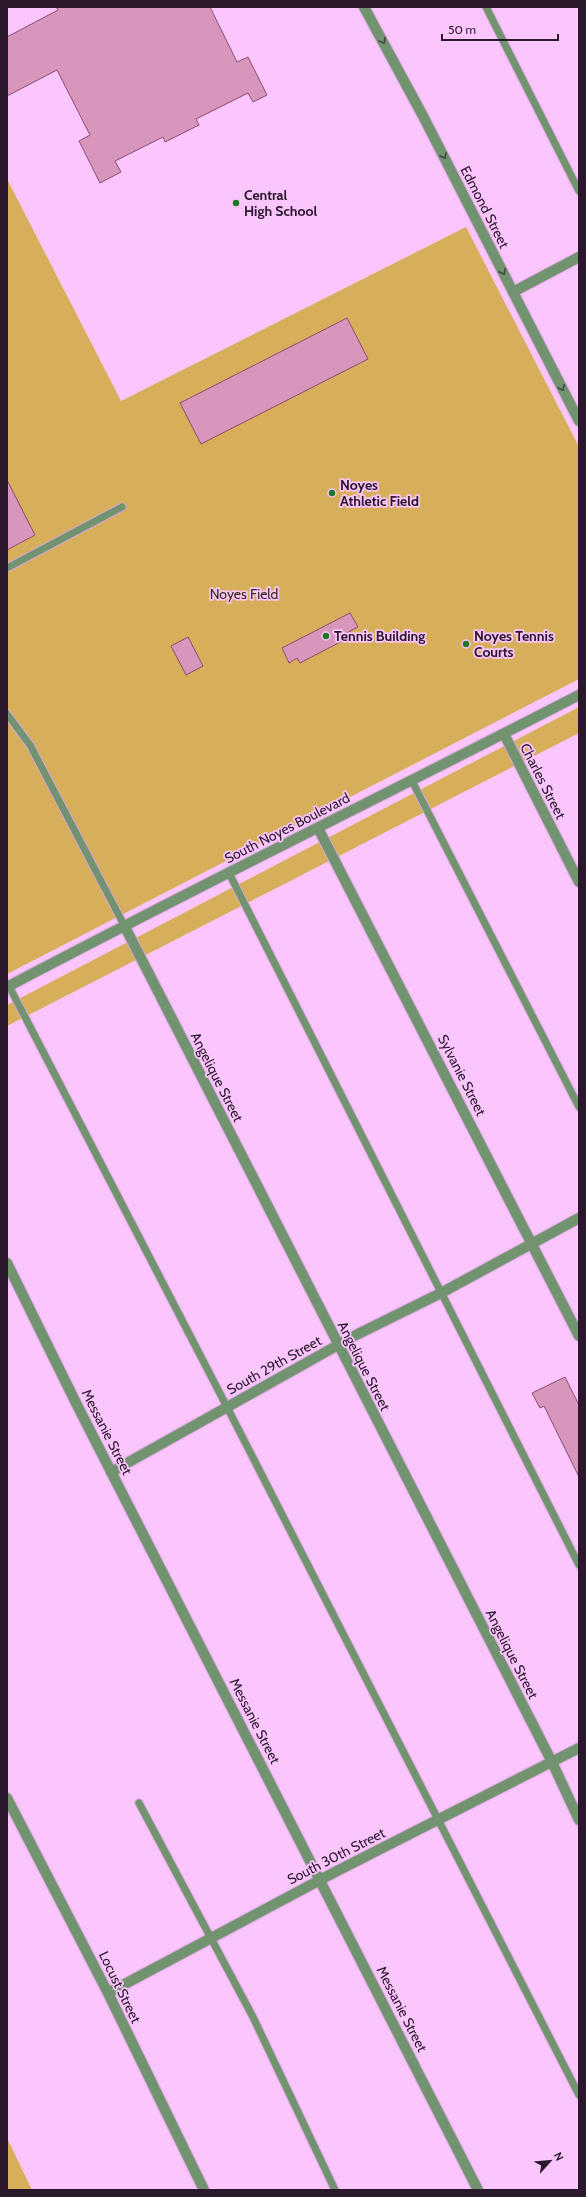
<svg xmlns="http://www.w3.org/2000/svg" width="586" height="2197" font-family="Cabin,sans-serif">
	<rect width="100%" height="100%" fill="#fac6fd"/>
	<path fill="#d7ae59" d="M7 179 121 401 466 227 579 447V679L7 974Z
		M579 707V733L7 1026V1005Z
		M7 2138 32 2190H7Z"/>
	<path fill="#d896bc" stroke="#894d71" d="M56 7H210L237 62 248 57 267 95 253 102 248 93 196 119 199 125 165 142 163 137 115 161 121 172 100 183 79 141 90 135 57 70 7 96V37L58 10Z
		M347 318 368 359 201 444 180 403Z
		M7 480 35 535 7 550Z
		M350 613 358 627 345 634 348 638 300 663 297 658 289 663 282 648Z
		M188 637 203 666 186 675 171 646Z
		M565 1377 579 1405V1477L544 1406 540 1408 532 1393Z"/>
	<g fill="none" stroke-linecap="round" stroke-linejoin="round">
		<defs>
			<path id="service" d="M486 7 579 191
				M7 568 122 507
				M7 714 30 745 124 925
				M412 781 579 1107
				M229 873 579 1565
				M9 986 227 1407 579 2095
				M139 1803 253 2017 335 2190"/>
			<path id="minor" d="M513 292 579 257
				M504 734 579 882
				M318 828 579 1336
				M124 925 552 1762 579 1820
				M111 1472 356 1335 441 1293 579 1218
				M7 1798 108 1993 204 2190
				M108 1993 335 1872 579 1748"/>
			<path id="tertiary" d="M364 7 423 116 579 421
				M7 987C196 887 389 793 579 695
				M7 1263 77 1405 478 2190"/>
		</defs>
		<use href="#service" stroke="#d5a7d7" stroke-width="9"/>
		<use href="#minor" stroke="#d5a7d7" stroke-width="12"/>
		<use href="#tertiary" stroke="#d5a7d7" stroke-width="12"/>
		<use href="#service" stroke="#719370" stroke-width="7"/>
		<use href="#minor" stroke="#719370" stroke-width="10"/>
		<use href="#tertiary" stroke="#719370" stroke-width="10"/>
	</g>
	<defs><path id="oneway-chevron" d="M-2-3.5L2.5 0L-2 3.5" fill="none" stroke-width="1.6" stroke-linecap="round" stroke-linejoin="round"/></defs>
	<g stroke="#474947">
		<use href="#oneway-chevron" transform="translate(383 41) rotate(62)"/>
		<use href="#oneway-chevron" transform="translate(444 156) rotate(63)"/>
		<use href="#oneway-chevron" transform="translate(503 272) rotate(63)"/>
		<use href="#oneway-chevron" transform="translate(562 388) rotate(63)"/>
	</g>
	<g fill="#1f7827" stroke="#fac6fd" stroke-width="1.5">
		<circle cx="236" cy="203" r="4"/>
		<circle cx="332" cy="493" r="4"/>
		<circle cx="326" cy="636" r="4"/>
		<circle cx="466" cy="644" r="4"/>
	</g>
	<g text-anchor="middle" stroke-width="3.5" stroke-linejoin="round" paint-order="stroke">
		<g font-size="14" font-weight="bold" fill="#2b182c" stroke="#fac6fd" text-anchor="start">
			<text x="244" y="200">Central<tspan x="244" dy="16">High School</tspan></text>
			<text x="340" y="490">Noyes<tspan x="340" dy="16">Athletic Field</tspan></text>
			<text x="334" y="641">Tennis Building</text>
			<text x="474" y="641">Noyes Tennis<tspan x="474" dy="16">Courts</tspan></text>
		</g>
		<g font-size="14" fill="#2b182c" stroke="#fac6fd">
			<text transform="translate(485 207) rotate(63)" y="5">Edmond Street</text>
			<text transform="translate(543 781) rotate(63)" y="5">Charles Street</text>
			<text transform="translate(287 828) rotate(-27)" y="5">South Noyes Boulevard</text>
			<text transform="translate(462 1075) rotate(63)" y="5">Sylvanie Street</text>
			<text transform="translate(217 1077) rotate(63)" y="5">Angelique Street</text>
			<text transform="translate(274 1365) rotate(-29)" y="5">South 29th Street</text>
			<text transform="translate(364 1366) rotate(63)" y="5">Angelique Street</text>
			<text transform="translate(107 1432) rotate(63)" y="5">Messanie Street</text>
			<text transform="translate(512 1654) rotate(63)" y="5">Angelique Street</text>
			<text transform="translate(255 1721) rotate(63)" y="5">Messanie Street</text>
			<text transform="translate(336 1856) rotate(-27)" y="5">South 30th Street</text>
			<text transform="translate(120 1987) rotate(64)" y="5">Locust Street</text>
			<text transform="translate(402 2009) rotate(63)" y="5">Messanie Street</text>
		</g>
		<g font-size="14" fill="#342a17" stroke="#fac6fd">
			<text x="244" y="599">Noyes Field</text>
		</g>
	</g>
	<rect width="586" height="2197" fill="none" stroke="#2b182c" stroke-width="16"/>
	<g transform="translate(550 2161) rotate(63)" stroke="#fac6fd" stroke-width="3" paint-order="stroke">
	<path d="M0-3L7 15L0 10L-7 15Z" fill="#2b182c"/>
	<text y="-6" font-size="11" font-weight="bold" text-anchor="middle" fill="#2b182c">N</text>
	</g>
	<path d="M442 34v6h116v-6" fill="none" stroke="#2b182c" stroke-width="2"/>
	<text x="448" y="34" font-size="12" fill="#2b182c" stroke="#fac6fd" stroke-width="3" paint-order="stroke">50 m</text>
</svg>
